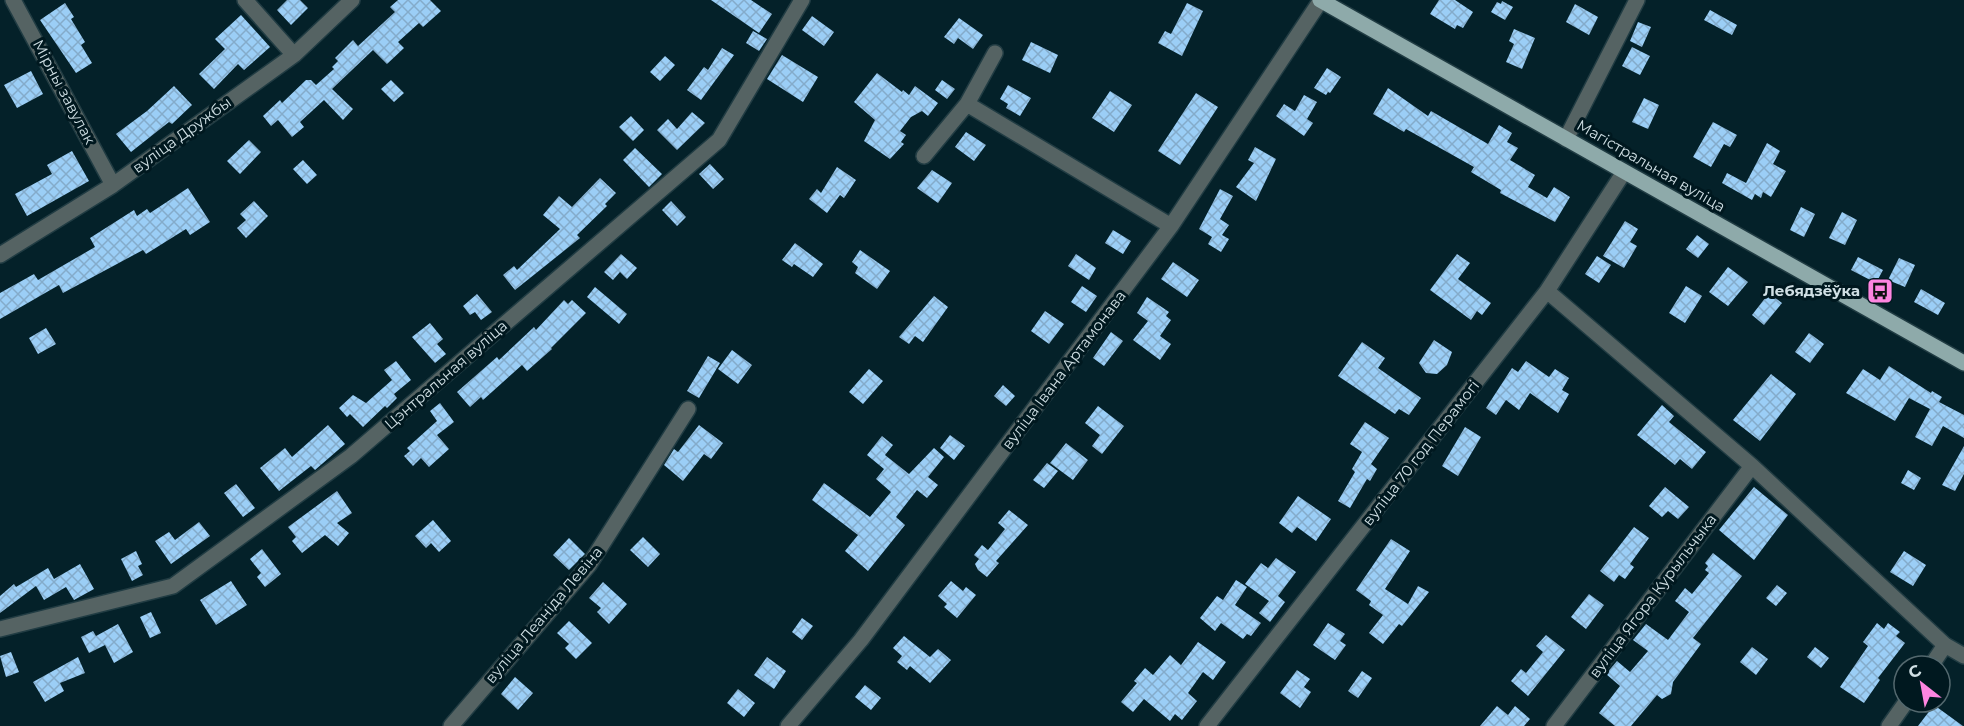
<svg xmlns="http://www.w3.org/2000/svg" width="1964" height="726" font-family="Montserrat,sans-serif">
	<defs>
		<pattern id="building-cross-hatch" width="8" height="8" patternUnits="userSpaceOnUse" patternTransform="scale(1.5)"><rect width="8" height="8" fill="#9bcef6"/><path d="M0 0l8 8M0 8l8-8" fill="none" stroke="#84abca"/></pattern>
	</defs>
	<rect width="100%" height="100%" fill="#042129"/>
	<path fill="url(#building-cross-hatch)" d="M287 0H300L308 8 291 25 277 10Z
		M398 0H430L441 11 423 27 419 23 398 42 404 48 387 64 373 50 332 89 353 109 343 120 324 100 300 122 304 127 292 137 278 120 271 126 263 116 280 100 282 103 306 80H311L316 85 334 69 332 67 338 61 335 58 353 40 358 46 395 12 390 7Z
		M711 0H751L772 14 759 33Z
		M1439 0H1455L1473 12 1463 28 1457 25 1455 29 1430 14Z
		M1502 1 1513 7 1505 20 1491 12 1497 2 1501 4Z
		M65 3 74 17 71 19 85 42 81 45 92 63 76 73 40 20Z
		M1187 3 1203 11 1182 56 1158 43 1165 31 1171 34Z
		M1575 4 1598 17 1589 35 1566 22Z
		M1710 10 1737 25 1732 35 1704 20Z
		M241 15 270 47 244 70 238 64 214 89 199 74 225 49 215 39Z
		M812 16 834 32 824 46 802 30Z
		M959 18 983 35 973 49 958 38 954 44 944 37Z
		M1638 22 1651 27 1642 47 1630 41Z
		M1514 29 1535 38 1522 69 1506 62 1514 44 1509 41Z
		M753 31 767 39 759 51 746 43Z
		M1031 42 1058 55 1050 73 1022 60Z
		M1632 47 1650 56 1640 75 1622 66Z
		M722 48 734 55 701 100 687 90 704 67 708 70Z
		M782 55 818 77 803 102 767 79Z
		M665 56 675 65 660 81 650 72Z
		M1327 68 1341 77 1330 93 1328 92 1326 95 1314 88Z
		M31 71 43 94 17 108 4 85Z
		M877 73 902 92 903 90 909 95 915 86 938 103 928 116 922 111 911 117 900 131 906 135 901 142 904 144 890 159 864 141 875 120 854 102Z
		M391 80 404 93 394 102 381 89Z
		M942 80 955 89 947 99 935 90Z
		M1008 85 1031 98 1020 116 1006 108 1008 104 1000 99Z
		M174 86 192 105 172 124 169 122 131 152 116 134 147 111Z
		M1388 88 1428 116 1431 111 1488 144 1499 125 1512 133 1507 142 1518 148 1510 160 1535 175 1528 187 1547 198 1554 187 1570 197 1555 222 1500 193 1501 190 1471 172 1474 167 1406 129 1404 132 1373 114Z
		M1110 91 1132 105 1114 132 1092 118Z
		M1196 93 1218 107 1180 165 1158 151Z
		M1304 95 1317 102 1307 119 1313 123 1304 136 1276 116 1284 104 1295 111Z
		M1644 98 1659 105 1648 129 1632 122Z
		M692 112 705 123 677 150 657 130 668 119 677 129Z
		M631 116 644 130 633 141 619 127Z
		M1713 122 1737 135 1730 147 1724 144 1711 167 1693 157Z
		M966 132 986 145 974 161 955 147Z
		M249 140 261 152 240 174 227 161Z
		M1767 143 1780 151 1773 164 1786 171 1771 197 1763 192 1761 198 1755 194 1752 200 1722 183 1727 173 1746 183Z
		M1255 147 1276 159 1256 201 1236 187 1254 163 1248 160Z
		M635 148 662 174 649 187 623 160Z
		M72 151 89 181 27 216 15 194 52 174 47 165Z
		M303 160 317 175 307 184 293 169Z
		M710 164 724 179 713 189 699 174Z
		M837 167 856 180 844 198 840 195 827 213 809 199 817 189 821 193Z
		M932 170 952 183 938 203 917 188Z
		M600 178 616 193 605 204 607 206 577 235 580 238 515 290 503 275 514 266 517 270 560 229 543 215 559 196 572 207Z
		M188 188 210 222 190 235 186 229 146 254 143 250 63 293 59 285 0 319V293L34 274 38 280 95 247 90 238 134 210 137 216 147 209 150 213Z
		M1220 189 1233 196 1220 219 1229 225 1222 235 1229 239 1221 252 1208 244 1212 237 1199 229Z
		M254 201 268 216 246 238 237 228 246 220 240 214Z
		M671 201 686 217 677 226 662 210Z
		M1801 207 1815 214 1804 237 1790 230Z
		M1842 212 1857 220 1845 245 1829 238Z
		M1625 221 1638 229 1630 242 1637 246 1624 268 1603 256Z
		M1113 230 1131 241 1123 254 1105 243Z
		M1697 235 1709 244 1698 258 1686 249Z
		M795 243 823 264 813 277 794 264 792 267 782 260Z
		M860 250 890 271 877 289 855 273 858 267 852 262Z
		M621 254 637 268 627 279 620 272 613 280 604 272Z
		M1076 254 1096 268 1089 280 1068 266Z
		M1457 254 1470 263 1458 279 1491 303 1482 315 1477 311 1471 320 1430 290Z
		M1597 256 1611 265 1599 283 1585 274Z
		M1858 257 1883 270 1876 283 1851 270Z
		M1899 258 1915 265 1905 287 1888 280Z
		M1173 262 1199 280 1187 297 1161 279Z
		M1728 267 1748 282 1728 306 1709 292Z
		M1082 286 1097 296 1086 312 1071 302Z
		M1686 286 1702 296 1685 323 1669 313Z
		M595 287 627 314 619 324 587 297Z
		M1921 289 1945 303 1938 315 1914 302Z
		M1769 293 1782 303 1764 325 1752 315Z
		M477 294 492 312 481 320 475 312 470 315 463 306Z
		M934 296 948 307 923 342 915 336 909 344 899 337Z
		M1147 297 1169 312 1166 316 1171 320 1160 336 1171 344 1160 360 1133 340 1148 321 1137 313Z
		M564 300 568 304 572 300 586 313 551 348 552 349 527 371 522 365 483 400 481 397 470 407 457 392 497 357 499 360 534 327 536 330Z
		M1045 311 1064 324 1049 344 1031 331Z
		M430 323 443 339 437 344 446 354 435 363 412 337Z
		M46 328 56 344 38 354 29 338Z
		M1111 332 1123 341 1104 366 1093 358Z
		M1809 333 1824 344 1810 363 1795 352Z
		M1434 340 1452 352 1447 365 1437 374 1426 373 1419 363Z
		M1362 342 1385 358 1378 368 1421 398 1409 415 1399 409 1395 414 1338 376Z
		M732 350 752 365 738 384 718 369Z
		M708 356 720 363 699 398 687 391Z
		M396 361 411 380 394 394 397 398 387 408 385 406 363 427 350 414 347 417 339 408 353 395 366 403 392 380 384 370Z
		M1526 361 1549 377 1555 369 1569 378 1562 390 1569 394 1558 413 1530 393 1519 410 1506 400 1496 415 1486 408 1512 368 1518 372Z
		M1889 366 1931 393 1932 391 1942 397 1939 402 1964 415V438L1943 426 1932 446 1915 437 1930 409 1909 398 1895 421 1846 393 1863 369 1880 380Z
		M869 369 883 381 863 404 849 392Z
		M1771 374 1796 394 1760 441 1733 420Z
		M1003 385 1015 396 1006 406 994 396Z
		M440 403 454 422 437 435 449 449 429 467 421 458 413 466 404 456 410 451 407 448 437 421 430 411Z
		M1662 405 1674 416 1669 422 1706 452 1692 469 1680 459 1675 465 1637 435Z
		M1098 406 1124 426 1102 454 1092 446 1100 435 1085 423Z
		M1365 422 1389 438 1371 464 1377 469 1370 481 1367 479 1350 508 1338 501 1355 472 1352 469 1362 452 1350 444Z
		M328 425 345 444 315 470 311 466 279 491 260 468 285 448 292 457Z
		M699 425 723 443 711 459 704 454 683 481 664 465 674 449 678 452Z
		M1465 427 1481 437 1458 476 1442 466Z
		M950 435 965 446 954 460 940 448Z
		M882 436 893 445 885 455 909 474 934 448 944 457 928 477 938 485 927 498 917 490 896 517 905 525 868 571 845 551 858 535 812 500 824 483 870 517 891 492 876 479 884 469 867 455Z
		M1066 443 1088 460 1073 480 1050 463Z
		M1964 446V474L1955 491 1942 485Z
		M1047 463 1058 471 1044 488 1033 480Z
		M1908 470 1921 478 1914 490 1901 483Z
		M236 484 255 508 243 517 224 493Z
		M1665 487 1689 507 1678 519 1668 511 1662 517 1649 506Z
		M1754 487 1788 515 1754 560 1719 530Z
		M337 491 352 513 337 523 349 533 338 546 325 535 302 553 292 541 296 537 288 527Z
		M1298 496 1331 519 1316 541 1297 527 1292 533 1279 523Z
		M1009 510 1028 525 996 561 999 563 987 577 978 570 975 564 979 559 974 555 982 545 988 550 1005 529 998 523Z
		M433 520 451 541 439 552 431 543 426 548 415 536Z
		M199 522 210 536 171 564 155 541 169 532 175 540Z
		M1634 527 1649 538 1630 564 1634 567 1625 579 1619 575 1614 582 1600 571Z
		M643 537 660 554 648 567 630 550Z
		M569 538 585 554 569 570 553 555Z
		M1391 539 1410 551 1385 589 1408 604 1418 586 1429 592 1402 626 1399 624 1383 644 1369 633 1383 615 1369 605 1371 601 1356 590Z
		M262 549 281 574 265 587 257 577 261 573 250 559Z
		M136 551 142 564 138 566 143 575 132 581 121 559Z
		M1904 551 1926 565 1913 586 1890 572Z
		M1713 553 1742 576 1693 638 1701 644 1673 682 1671 694 1662 699 1657 695 1631 726H1615L1599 713 1620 686 1606 674 1617 661 1630 672 1648 651 1633 640 1646 624 1668 640 1689 612 1675 601 1685 588 1692 594 1709 573 1705 570 1708 566 1705 563Z
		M1276 558 1296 572 1278 596 1285 602 1270 622 1259 613 1269 601 1245 584 1261 563 1268 568Z
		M80 564 94 589 74 600 66 587 44 600 36 586 0 613V596L14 584 16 587 48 568 54 579Z
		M1236 580 1247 587 1235 605 1261 623 1251 636 1247 634 1243 639 1221 623 1215 631 1200 618 1217 596 1223 600Z
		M231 581 247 605 216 625 200 600Z
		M951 581 963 591 966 587 976 595 957 618 944 607 947 604 938 596Z
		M603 582 627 604 609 624 597 612 601 608 589 598Z
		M1777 585 1787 593 1776 606 1766 598Z
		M1589 594 1604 605 1586 629 1571 617Z
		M151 612 161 633 150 638 140 617Z
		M802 618 813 626 802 640 792 632Z
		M569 621 592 643 576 659 565 648 569 644 557 633Z
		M1328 623 1345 634 1340 641 1346 645 1335 660 1313 645Z
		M1877 623 1884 629 1888 623 1900 632 1896 636 1905 643 1878 678 1880 680 1864 703 1840 687 1868 646 1863 642Z
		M118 624 133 652 114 663 105 645 89 653 81 637 93 631 96 636Z
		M1546 635 1565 650 1528 696 1511 681 1521 669 1526 673 1543 652 1536 646Z
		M904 636 930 657 938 649 951 660 930 683 910 666 907 670 897 662 902 656 893 648Z
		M1198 642 1226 662 1213 680 1203 672 1188 693 1197 701 1182 720 1175 714 1170 721 1144 699 1133 712 1121 702 1137 683 1134 681 1145 668 1153 675 1170 655 1181 665Z
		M1752 647 1768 659 1756 675 1740 662Z
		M1815 647 1829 658 1821 668 1807 657Z
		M11 652 19 672 6 677 0 656Z
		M78 657 85 673 60 683 64 691 45 702 33 682Z
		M767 657 786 671 774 689 754 675Z
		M1297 670 1310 679 1304 687 1311 692 1300 708 1280 693Z
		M1362 671 1372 678 1358 698 1348 691Z
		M515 677 533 693 518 710 501 694Z
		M865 685 881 698 871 710 855 697Z
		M738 689 755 703 744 717 727 703Z
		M1934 705 1963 726H1918Z
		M1497 706 1508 715 1515 706 1530 719 1524 726H1480Z"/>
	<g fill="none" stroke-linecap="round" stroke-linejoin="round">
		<defs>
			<path id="minor" d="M13 0 113 185
				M245 0 294 55
				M967 104 995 53
				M1566 139 1637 0
				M924 156 967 104 1171 226
				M0 255 113 185 294 55 352 0
				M1547 291 1752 466 1945 645 1964 656
				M0 629 173 586 351 456 719 140 802 0
				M1931 666 1945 645
				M451 726 589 565 688 409
				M788 726 861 640 1171 226 1321 0
				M1207 726 1547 291 1624 172
				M1554 726 1752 466
				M1889 726 1906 702"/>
			<path id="major" d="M1320 0 1964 363"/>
		</defs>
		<use href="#minor" stroke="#213c43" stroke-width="18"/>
		<use href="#major" stroke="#213c43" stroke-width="18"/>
		<use href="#minor" stroke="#556363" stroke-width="15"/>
		<use href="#major" stroke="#8eaaaa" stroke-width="15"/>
	</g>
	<defs>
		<symbol id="bus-square" viewBox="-11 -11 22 22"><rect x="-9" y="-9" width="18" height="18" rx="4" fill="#fe85e0" stroke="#00181f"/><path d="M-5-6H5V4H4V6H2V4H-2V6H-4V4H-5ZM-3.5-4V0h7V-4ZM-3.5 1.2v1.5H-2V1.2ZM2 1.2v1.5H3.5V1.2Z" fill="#111"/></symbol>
	</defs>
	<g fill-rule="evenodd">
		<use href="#bus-square" x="1865" y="276" width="30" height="30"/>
	</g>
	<g text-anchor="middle" stroke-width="6" stroke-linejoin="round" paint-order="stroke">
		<g font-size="15" fill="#d0e0e5" stroke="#00181f">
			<text transform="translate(64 92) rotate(62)" y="5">Мірны завулак</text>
			<text transform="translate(182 135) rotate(-36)" y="5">вуліца Дружбы</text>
			<text transform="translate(1651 166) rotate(30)" y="5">Магістральная вуліца</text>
			<text transform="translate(1064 370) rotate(-53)" y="5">вуліца Івана Артамонава</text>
			<text transform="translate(446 375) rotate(-41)" y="5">Цэнтральная вуліца</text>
			<text transform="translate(1421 453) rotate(-52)" y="5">вуліца 70 год Перамогі</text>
			<text transform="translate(1653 596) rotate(-53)" y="5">вуліца Ягора Курыльчыка</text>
			<text transform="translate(544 615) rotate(-50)" y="5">вуліца Леаніда Левіна</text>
		</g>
		<g font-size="15" font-weight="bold" fill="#d0e0e5" stroke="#00181f" text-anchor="end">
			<text x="1860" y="296">Лебядзёўка</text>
		</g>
	</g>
	<g transform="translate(1922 684) rotate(329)"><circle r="28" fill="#00181f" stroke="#53686e" stroke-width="1.5"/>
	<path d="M0-4.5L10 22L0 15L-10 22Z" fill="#fe85e0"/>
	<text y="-9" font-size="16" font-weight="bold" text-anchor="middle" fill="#d0e0e5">С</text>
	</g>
</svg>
